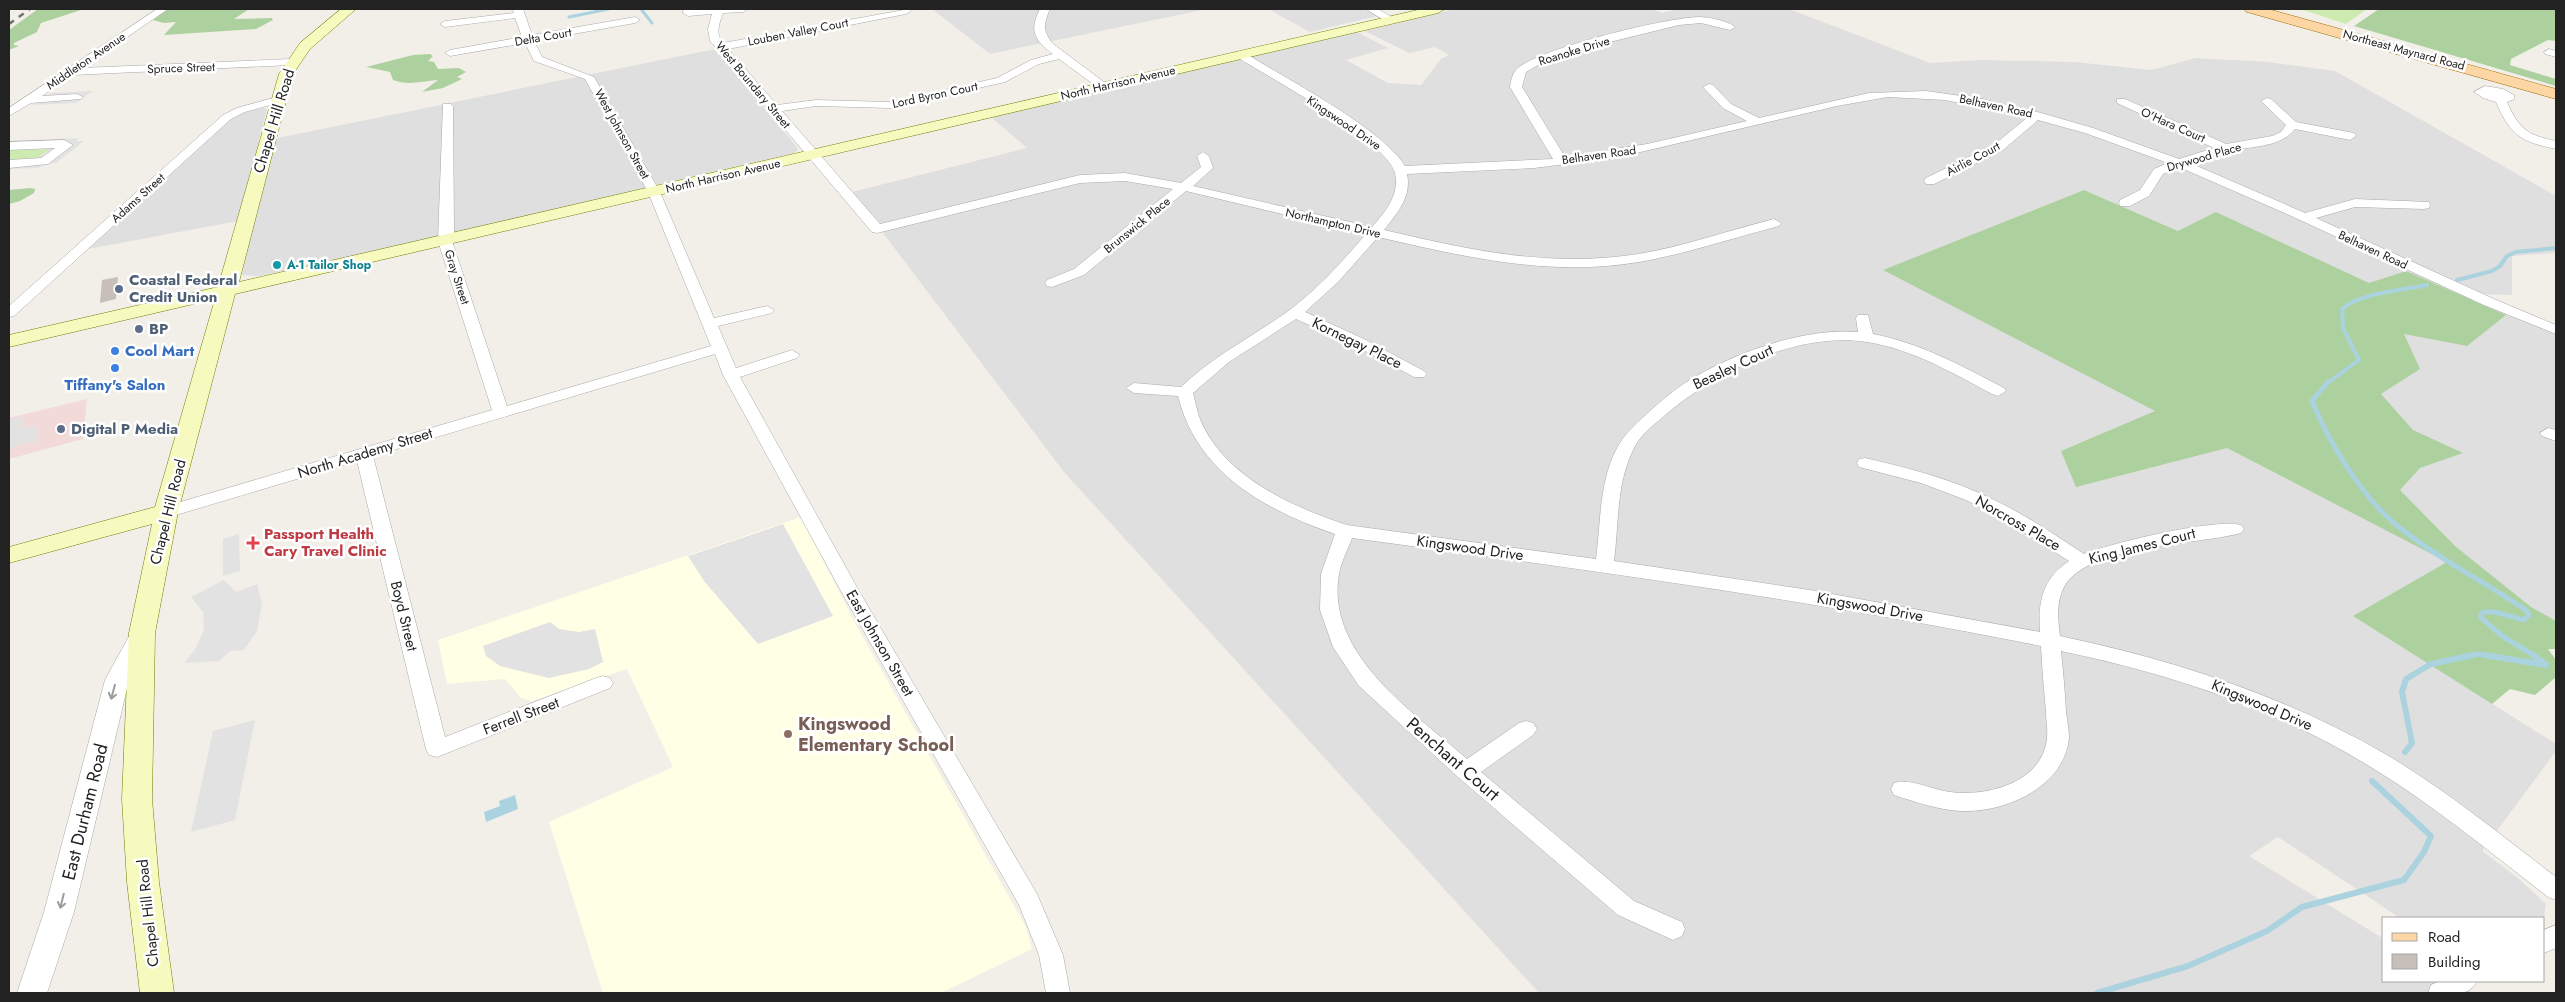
<svg xmlns="http://www.w3.org/2000/svg" width="2565" height="1002" font-family="Jost,sans-serif">
	<rect width="100%" height="100%" fill="#f2efe9"/>
	<path fill="#e0dfdf" fill-rule="evenodd" d="M932 9H1207L990 54Z
		M1268 9H1363L1377 16 1310 32Z
		M1455 9H1652L1662 13 1677 9H1789L1930 63 1982 60 2074 62 2151 70 2196 58 2268 62 2335 71 2556 196V253L2512 256V295L2478 294 2470 300 2556 334V621L2448 563 2354 616 2556 744V751L2482 851 2518 878 2546 904 2544 917 2400 918 2278 837 2249 856 2384 939V981H2453L2473 993H1539L1064 472 852 192 1027 148 992 118 1357 32 1388 48 1346 60 1388 83 1421 85 1441 59 1449 55 1435 47 1409 53 1365 31ZM2084 190 2330 297 2374 510 2444 560 1884 270Z
		M715 49 796 146 798 150 794 153 350 257 258 276 242 275 254 218 88 249 233 116 251 110 265 108 267 110 258 142Z"/>
	<path fill="#f2dad9" d="M87 399 83 439 9 459V418Z"/>
	<path fill="#ffffe5" d="M801 517 855 623 1026 927 1032 949 941 993H603L549 822 673 767 627 669 532 701 521 698 505 679 447 684 438 640Z"/>
	<path fill="#cdebb0" d="M2300 9H2367L2346 24Z
		M50 149 37 158 9 160V150Z"/>
	<path fill="#add19e" d="M38 9H84L41 23 37 32 14 43V45L19 46 9 50V30Z
		M167 9H249L234 19 272 18 273 20 256 29 164 35 176 22 164 23 153 20Z
		M2379 9H2556V41L2548 40 2511 59 2510 65 2556 79V86L2354 26Z
		M430 54 433 56 428 61 434 62 438 69 459 68 466 72 457 77 462 79 443 88 422 92 438 80C422 81 408 86 393 80L390 72 366 67 413 55Z
		M30 188 35 189 34 193 20 201 9 204V190Z
		M2084 190 2178 231 2216 212 2369 283 2406 271 2506 315 2467 346 2404 334 2420 369 2381 394 2413 430 2463 453 2420 468 2400 490 2455 546 2531 607 2556 621V649H2548L2556 660V677L2535 695 2510 689 2492 704 2353 616 2447 562 2227 448 2076 487 2061 451 2155 411 1883 270Z"/>
	<path fill="#e2e2e2" d="M93 91 76 103 33 105 50 93Z
		M79 138 76 141H84L56 163 46 164 38 168 9 169V160L37 158 50 149 9 150V141Z
		M22 417 23 428 35 425 36 430H40L37 441 9 448V420Z
		M783 524 833 616 758 644 704 581 688 556Z
		M239 534 240 571 223 576V539Z
		M224 580 236 592 257 584 262 603 257 631 244 650 230 651 219 661 184 663 196 648 204 630 203 612 191 597Z
		M550 622 559 629 579 632 595 629 603 662 589 669 549 678 500 666 486 656 483 646Z
		M255 720 235 820 191 832 213 731Z"/>
	<path fill="#aad3df" d="M515 795 518 809 486 822 484 812 500 806 499 801Z"/>
	<g fill="none" stroke-linecap="round" stroke-linejoin="round">
		<path stroke="#aad3df" stroke-width="3" d="M641 9 652 23
			M569 17 609 9"/>
		<path stroke="#aad3df" stroke-width="4" d="M2457 280 2492 271 2500 266 2507 256 2516 252 2556 248
			M2326 384 2359 360 2343 328 2342 309C2360 293 2403 290 2427 285"/>
		<path stroke="#aad3df" stroke-width="5" d="M2328 382 2312 401C2328 441 2361 495 2394 523 2435 557 2483 581 2527 611L2529 615 2524 620 2495 612H2483L2480 617 2502 636 2535 656
			M2468 656 2478 654 2492 656"/>
		<path stroke="#aad3df" stroke-width="6" d="M2484 655 2546 665 2533 655
			M2405 752 2412 743 2402 692 2406 679 2431 664 2473 655
			M2097 993 2188 966 2267 931 2302 907 2404 880 2424 852 2431 836 2372 781"/>
	</g>
	<path fill="#c7bfb8" d="M118 277 116 299 100 303 102 280Z"/>
	<g fill="none" stroke-linecap="round" stroke-linejoin="round">
		<defs>
			<path id="minor" d="M157 9H168L82 68 291 59 296 62 291 65 72 75 42 96 77 94 83 97 81 99 31 103 9 116V108Z
				M513 9H523L532 35 635 17 640 20 635 23 534 41 542 57 594 77 660 192 714 318 767 306 774 310 772 313 718 326 736 368 792 350 800 355 797 358 740 377 859 591 1037 894 1063 955 1070 993H1046L1039 955 1019 905 841 591 723 375 715 354 373 456 445 737 596 678 603 676 610 678 613 683 610 688 437 757 429 755 426 749 357 461 166 518 160 516 157 512 160 508 492 410 438 241 443 104H451L453 106 454 233 452 241 507 406 711 346 648 192 585 79 534 61 525 43 450 56 445 53 450 50 522 37 515 18 445 27 440 24 445 21 514 13Z
				M684 9H748L743 12 723 13C719 24 715 34 723 43L909 9 911 11 906 14 728 49 777 105 816 100 891 102 997 78 1031 60 1053 54C1034 40 1029 30 1040 9H1050C1044 23 1042 29 1052 43L1108 85V89H1100L1059 59 1039 64 1005 82 891 108 816 106 782 111 880 224 1080 175 1125 173 1181 183 1201 167 1197 156 1203 152 1209 156 1213 168 1193 186 1372 227C1385 212 1400 195 1395 173 1387 141 1267 76 1235 56V52H1243C1283 77 1382 128 1405 166L1553 159 1510 87C1511 79 1513 72 1519 67 1547 47 1664 18 1699 17 1708 17 1729 21 1735 27L1730 30 1701 23 1679 25 1577 50 1538 65 1526 72 1522 87 1565 157 1647 144 1747 121 1723 108 1703 87 1709 84 1713 85 1731 104 1759 118 1869 93 1926 91 1982 99 2041 113 2093 128 2179 159 2214 148 2117 103V99H2125L2226 144 2272 136 2281 132 2286 125 2261 101 2267 98 2271 99 2296 122 2354 133 2356 136 2350 140 2295 129C2280 148 2251 146 2229 151 2216 154 2203 159 2190 163L2305 213 2355 199 2429 202 2430 205 2429 208 2424 209 2355 207 2316 218 2494 299 2556 325V334L2484 305 2287 214 2179 167 2163 174 2149 196 2130 206H2120L2119 203 2120 200 2140 190 2154 169 2168 163 2085 133 2038 120 2003 150 1934 184H1926L1924 181 1926 178 1995 144 2028 117 1945 100 1888 97 1837 106 1615 158 1534 168 1407 174C1412 196 1397 214 1384 230 1470 250 1549 268 1638 254 1682 247 1730 230 1774 219L1781 223 1779 226C1733 238 1685 254 1639 262 1550 277 1465 257 1378 237L1338 282 1305 312 1366 340 1424 371 1427 374 1424 377H1414L1356 346 1296 319 1229 362 1193 393C1195 401 1197 411 1200 419 1223 476 1292 507 1347 525L1596 559C1601 521 1599 482 1617 448 1625 433 1638 422 1650 411 1661 401 1673 391 1685 383 1730 354 1804 327 1858 332L1856 318 1858 315H1868L1873 334C1920 343 1962 366 2004 388L2006 391 1998 396 1992 394C1953 373 1912 349 1867 342 1798 331 1714 372 1663 417 1652 426 1639 436 1633 450 1616 485 1619 523 1614 561L1810 590 2040 632C2038 602 2042 579 2069 561L2005 520 1966 500 1921 483 1859 467 1857 463 1859 459 1865 458C1908 468 1952 479 1992 499 2024 514 2054 534 2084 554 2111 543 2216 518 2241 525L2244 529 2241 533C2198 545 2088 544 2064 587 2056 603 2058 619 2060 636 2174 660 2285 696 2387 755 2447 791 2501 835 2556 877V900L2548 897C2491 853 2436 807 2374 769 2278 709 2171 674 2061 651 2063 671 2065 691 2066 712 2067 720 2069 730 2069 738 2064 788 2004 813 1961 811 1938 810 1916 802 1894 795L1891 789 1894 783C1910 778 1933 790 1950 792 1986 797 2043 783 2047 738 2048 730 2046 720 2046 712 2044 690 2042 668 2041 646 1813 600 1582 569 1352 538 1348 549 1341 562 1339 574 1325 655 1415 713 1467 759L1519 723 1526 721 1533 723 1537 729 1533 735 1481 772 1634 901 1682 922 1685 929 1682 936 1673 940 1618 915 1458 777 1359 686 1333 647 1320 610 1321 574 1335 534C1265 510 1197 473 1178 396L1134 393 1126 388 1134 383 1181 387C1213 356 1252 337 1287 312 1317 290 1342 262 1366 234L1186 191 1084 275 1052 287 1047 286 1045 283 1047 280 1074 269 1173 189 1125 181 1080 183 877 233 872 232 710 41 708 29 712 14 688 16 683 13Z
				M1366 9H1378L1396 20 1387 22Z
				M2549 49 2556 51V57L2545 54 2544 52Z
				M2485 86 2503 89 2514 95V99L2507 102C2519 129 2527 135 2556 141V149C2521 142 2510 135 2496 102L2483 98 2474 92Z
				M277 97 281 98V102L245 112 231 119 14 316 9 317V306L223 115 237 108Z
				M64 140 73 145 48 164 9 168V160L41 158 55 148 9 150V142Z
				M2548 428 2556 430V441L2542 436 2540 433Z
				M2556 925V948L2544 953V930Z
				M2440 981H2477C2469 999 2445 993 2428 993L2431 985Z"/>
			<path id="tertiary" d="M142 625 150 627 154 633 129 680 74 912 47 993H17L44 912 105 680 134 627Z"/>
			<path id="secondary" d="M341 9H356L310 49 293 74 239 282 1422 9H1445L1438 13 235 294 178 512 155 633 152 799 159 882 174 993H140L127 882 122 799 129 633 152 524 9 563V547L155 507 215 299 9 347V335L218 287 279 74 300 43Z"/>
			<path id="primary" d="M2244 9H2268L2556 89V99L2247 12Z"/>
		</defs>
		<use href="#minor" stroke="#a9a9a9" stroke-width="1"/>
		<use href="#tertiary" stroke="#a9a9a9" stroke-width="1"/>
		<use href="#secondary" stroke="#707d05" stroke-width="1"/>
		<use href="#primary" stroke="#a06b00" stroke-width="1"/>
		<use href="#minor" fill="#fff" fill-rule="evenodd"/>
		<use href="#tertiary" fill="#fff" fill-rule="evenodd"/>
		<use href="#secondary" fill="#f7fabf" fill-rule="evenodd"/>
		<use href="#primary" fill="#fcd6a4" fill-rule="evenodd"/>
		<path stroke="#707070" stroke-width="2.5" stroke-dasharray="6 6" stroke-linecap="butt" d="M9 24 30 9"/>
	</g>
	<defs><path id="oneway-shaft" d="M-6 0H5M1.5-3L5.5 0L1.5 3" fill="none" stroke-width="1.6" stroke-linecap="round" stroke-linejoin="round" transform="scale(1.25)"/></defs>
	<g stroke="#9c9c9c">
		<use href="#oneway-shaft" transform="translate(113 692) rotate(105)"/>
		<use href="#oneway-shaft" transform="translate(62 901) rotate(104)"/>
	</g>
	<circle fill="#0f9aa8" stroke="#fff" stroke-width="2" cx="277" cy="265" r="5"/>
	<g fill="#5c6f8a" stroke="#fff" stroke-width="2">
		<circle cx="119" cy="289" r="5"/>
		<circle cx="139" cy="329" r="5"/>
		<circle cx="61" cy="429" r="5"/>
	</g>
	<g fill="#3f7fe0" stroke="#fff" stroke-width="2">
		<circle cx="115" cy="351" r="5"/>
		<circle cx="115" cy="368" r="5"/>
	</g>
	<path fill="#e0444e" stroke="#fff" stroke-width="2" d="M250.5 535.5h5v5h5v5h-5v5h-5v-5h-5v-5h5z"/>
	<circle fill="#8d6e63" stroke="#fff" stroke-width="2" cx="788" cy="734" r="5"/>
	<g text-anchor="middle" stroke-width="5" stroke-linejoin="round" paint-order="stroke">
		<g font-size="12" fill="#222" stroke="#fff">
			<text transform="translate(798 32) rotate(-11)" y="4">Louben Valley Court</text>
			<text transform="translate(543 37) rotate(-10)" y="4">Delta Court</text>
			<text transform="translate(2404 50) rotate(15)" y="4">Northeast Maynard Road</text>
			<text transform="translate(1574 51) rotate(-17)" y="4">Roanoke Drive</text>
			<text transform="translate(86 61) rotate(-34)" y="4">Middleton Avenue</text>
			<text transform="translate(181 68) rotate(-2)" y="4">Spruce Street</text>
			<text transform="translate(1118 83) rotate(-13)" y="4">North Harrison Avenue</text>
			<text transform="translate(753 85) rotate(50)" y="4">West Boundary Street</text>
			<text transform="translate(935 95) rotate(-12)" y="4">Lord Byron Court</text>
			<text transform="translate(1996 106) rotate(12)" y="4">Belhaven Road</text>
			<text transform="translate(1344 123) rotate(34)" y="4">Kingswood Drive</text>
			<text transform="translate(2173 125) rotate(24)" y="4">O'Hara Court</text>
			<text transform="translate(622 134) rotate(61)" y="4">West Johnson Street</text>
			<text transform="translate(1599 155) rotate(-8)" y="4">Belhaven Road</text>
			<text transform="translate(2204 157) rotate(-16)" y="4">Drywood Place</text>
			<text transform="translate(1973 159) rotate(-28)" y="4">Airlie Court</text>
			<text transform="translate(723 176) rotate(-13)" y="4">North Harrison Avenue</text>
			<text transform="translate(138 198) rotate(-42)" y="4">Adams Street</text>
			<text transform="translate(1333 223) rotate(13)" y="4">Northampton Drive</text>
			<text transform="translate(1137 225) rotate(-39)" y="4">Brunswick Place</text>
			<text transform="translate(2373 250) rotate(25)" y="4">Belhaven Road</text>
			<text transform="translate(457 277) rotate(72)" y="4">Gray Street</text>
		</g>
		<g font-size="12" font-weight="bold" fill="#0d838f" stroke="#fff" text-anchor="start">
			<text x="287" y="269">A-1 Tailor Shop</text>
		</g>
		<g font-size="15" fill="#222" stroke="#fff">
			<text transform="translate(274 121) rotate(-73)" y="5">Chapel Hill Road</text>
			<text transform="translate(1357 343) rotate(26)" y="5">Kornegay Place</text>
			<text transform="translate(1733 367) rotate(-25)" y="5">Beasley Court</text>
			<text transform="translate(365 453) rotate(-17)" y="5">North Academy Street</text>
			<text transform="translate(168 512) rotate(-76)" y="5">Chapel Hill Road</text>
			<text transform="translate(2018 523) rotate(30)" y="5">Norcross Place</text>
			<text transform="translate(2142 546) rotate(-14)" y="5">King James Court</text>
			<text transform="translate(1470 548) rotate(8)" y="5">Kingswood Drive</text>
			<text transform="translate(1870 607) rotate(10)" y="5">Kingswood Drive</text>
			<text transform="translate(404 616) rotate(76)" y="5">Boyd Street</text>
			<text transform="translate(880 643) rotate(60)" y="5">East Johnson Street</text>
			<text transform="translate(2262 705) rotate(23)" y="5">Kingswood Drive</text>
			<text transform="translate(521 716) rotate(-21)" y="5">Ferrell Street</text>
			<text transform="translate(148 913) rotate(-96)" y="5">Chapel Hill Road</text>
		</g>
		<g font-size="15" font-weight="bold" fill="#4e5e75" stroke="#fff" text-anchor="start">
			<text x="129" y="285">Coastal Federal<tspan x="129" dy="17">Credit Union</tspan></text>
			<text x="149" y="334">BP</text>
			<text x="71" y="434">Digital P Media</text>
		</g>
		<g font-size="15" font-weight="bold" fill="#366cbe" stroke="#fff" text-anchor="start">
			<text x="125" y="356">Cool Mart</text>
			<text x="115" y="390" text-anchor="middle">Tiffany's Salon</text>
		</g>
		<g font-size="15" font-weight="bold" fill="#be3a42" stroke="#fff" text-anchor="start">
			<text x="264" y="539">Passport Health<tspan x="264" dy="17">Cary Travel Clinic</tspan></text>
		</g>
		<g font-size="18" font-weight="bold" fill="#785e54" stroke="#fff" text-anchor="start">
			<text x="798" y="730">Kingswood<tspan x="798" dy="21">Elementary School</tspan></text>
		</g>
		<g font-size="18" fill="#222" stroke="#fff">
			<text transform="translate(1453 759) rotate(41)" y="6">Penchant Court</text>
			<text transform="translate(85 812) rotate(-76)" y="6">East Durham Road</text>
		</g>
	</g>
	<rect width="2565" height="1002" fill="none" stroke="#222222" stroke-width="20"/>
	<rect x="2382" y="917" width="162" height="65" fill="#ffffff" stroke="#a7a7a7"/>
	<rect x="2392" y="933" width="25" height="8" fill="#fcd6a4" stroke="#a7a7a7"/>
	<text x="2428" y="942" font-size="15" fill="#222222">Road</text>
	<rect x="2392" y="954" width="25" height="15" fill="#c7bfb8" stroke="#a7a7a7"/>
	<text x="2428" y="967" font-size="15" fill="#222222">Building</text>
</svg>
